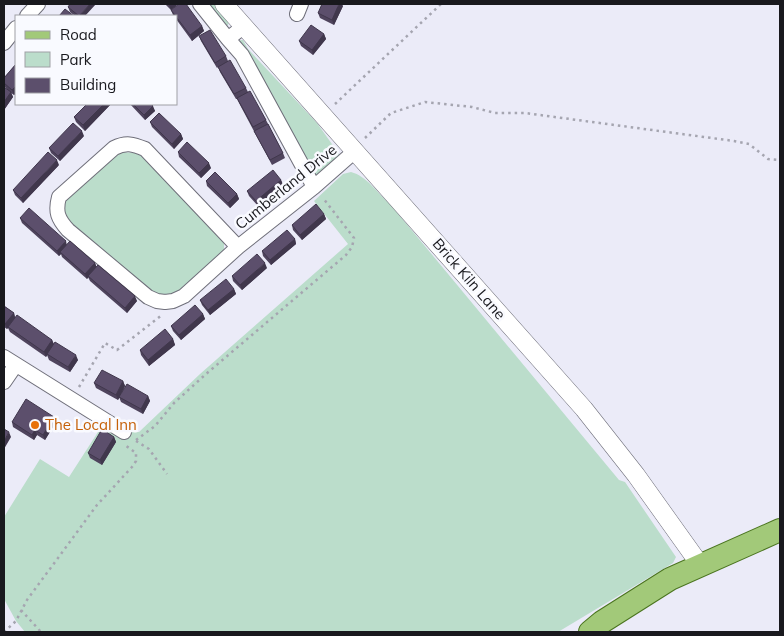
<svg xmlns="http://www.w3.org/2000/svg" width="784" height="636" font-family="Mulish,sans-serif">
	<rect width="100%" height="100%" fill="#ebebf8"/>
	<path fill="#bbddcb" d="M203 4H214L229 21 228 25 225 27Z
		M241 40H243L248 49 317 123 339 154 338 159 315 178 239 41Z
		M121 152 135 153 144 157 224 242V249L222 255 177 293 170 297 151 293 67 222 63 215 64 200Z
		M351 172C367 176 377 193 390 204L619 480 625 482 676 557 673 563 558 632H25L16 621 4 599V517L40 459 69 477 98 432H139L200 374 348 244 314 201 343 174Z"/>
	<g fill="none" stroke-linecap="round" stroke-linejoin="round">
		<defs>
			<path id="minor" d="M200 4 228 39 244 26
				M297 14 301 4
				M27 16 38 4
				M228 39 242 55 314 187
				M4 43 16 28
				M238 247 145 149C133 144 126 142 114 148L59 197C55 212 58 219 68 230L148 297 157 301 165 302 173 301 184 296 238 247 314 187 355 151
				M4 357 124 432
				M4 382 15 366"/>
			<path id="tertiary" d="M224 4 584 409 636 475 701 566"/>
			<path id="primary" d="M590 632 602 622 670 579 780 530"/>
		</defs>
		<use href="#minor" stroke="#6f6f7a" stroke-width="16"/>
		<use href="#tertiary" stroke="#6f6f7a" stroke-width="19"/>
		<use href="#primary" stroke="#4a741f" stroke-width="24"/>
		<path stroke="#a5a5b0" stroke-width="2.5" stroke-dasharray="2.5 4" stroke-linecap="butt" d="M335 104 441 4
			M365 138 391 113 425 102 472 107 495 113H525L734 141 749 144 768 159 780 160
			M79 387 105 343 117 350 162 315
			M136 440 155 426 174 403 206 374 346 255 352 247 354 238 323 198
			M136 441 149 449 167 474
			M21 610 41 632
			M4 632 16 621 27 600 97 505 132 467 136 461V453L125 445"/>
		<use href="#minor" stroke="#fff" stroke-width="14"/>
		<use href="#tertiary" stroke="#fff" stroke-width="18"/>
		<use href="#primary" stroke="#a2c979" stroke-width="22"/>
	</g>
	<path fill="#4f445d" d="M165 4H178L171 10Z
		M343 6 334 25 320 18 318 13Z
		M68 7 85 16H75L70 12Z
		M171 10 202 26 204 31 192 41 176 19V16H174L173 15Z
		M324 34 326 39 313 55 301 46 299 41Z
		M199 36 226 56 228 61 246 88 248 92 266 120 283 153 285 158 272 165 239 103 237 99H236L220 72 218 67 217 68 201 41Z
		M16 64V93L14 95 11 93 13 97 4 110V87L8 90 4 86V78Z
		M87 104H111L85 131 76 122 74 117Z
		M130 104H151L155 111 145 120Z
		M150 122 181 134 183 139 174 149 152 127Z
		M84 136 60 161 51 153 49 148Z
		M178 152 211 168 201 178 179 157Z
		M59 165 23 203 15 195 13 190Z
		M281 180 283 185 258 206 249 196 247 191Z
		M206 181 237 194 239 199 230 208 207 186Z
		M324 214 326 219 302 240 293 230 292 225Z
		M20 218 67 245 95 263 96 266 137 301 127 313 90 281 88 277 87 279 62 257 61 254 59 256 22 223Z
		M295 239 296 244 271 265 263 256 262 251Z
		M267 268 242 290 233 281 232 276Z
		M234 289 236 294 210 315 202 305 200 300Z
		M4 306 14 313 15 317 52 340 54 344 78 360 70 372 49 360 47 355 46 357 10 332 8 328 7 329 4 327Z
		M203 314 205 319 181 340 173 331 171 326Z
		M173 339 175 345 149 366 141 355 140 350Z
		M123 381 125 386 118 400 96 388 94 383Z
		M148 396 150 401 143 414 121 402 119 397Z
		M12 422H56L45 440 37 435 34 440 13 427Z
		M114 437 116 442 102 465 90 458 88 453Z"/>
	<path fill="#40374c" d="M90 4H96L85 16H79Z
		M170 4H178L171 10 169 5Z
		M339 4H342L343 6 334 25 332 20Z
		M202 26 204 31 192 41 190 35Z
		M324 34 326 39 313 55 312 50Z
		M16 86V93L14 95 12 90Z
		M11 92 13 97 4 110V102Z
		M104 104H111L85 131 83 125Z
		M153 106 155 111 145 120 144 115Z
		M82 131 84 136 60 161 58 156Z
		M181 134 183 139 174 149 172 144Z
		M57 160 59 165 23 203 21 198Z
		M209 163 211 168 201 178 199 173Z
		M281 180 283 185 258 206 256 201Z
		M237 194 239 199 230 208 228 203Z
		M324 214 326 219 302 240 300 235Z
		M295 239 296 244 271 265 270 260Z
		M66 241 67 246 60 252 61 254 59 256 57 251Z
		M95 263 97 268 87 279 85 274Z
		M265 263 267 268 242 290 240 285Z
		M234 289 236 294 210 315 208 310Z
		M135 296 137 301 127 313 125 308Z
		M14 313 15 318 7 329 5 324Z
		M203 314 205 319 181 340 179 335Z
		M173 339 175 345 149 366 148 360Z
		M52 340 54 345 46 357 44 352Z
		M76 355 78 360 70 372 68 367Z
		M123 381 125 386 118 400 116 395Z
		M148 396 150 401 143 414 141 409Z
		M54 417 56 422 45 440 43 435Z
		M35 430 37 435 34 440 32 435Z
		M9 432 11 437 4 449V441Z
		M114 437 116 442 102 465 100 460Z"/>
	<path fill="#5c4f6c" stroke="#40374c" d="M70 4H90L79 16 68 7Z
		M179 4H186L202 26 190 35 171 10Z
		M322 4H339L332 20 318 13Z
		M65 9 74 16H59Z
		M311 25 324 34 312 50 299 41Z
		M210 30 226 56 215 63 199 36Z
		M230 60 246 88 234 94 218 67Z
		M16 64V86L12 90 4 83V78Z
		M4 87 11 92 4 102Z
		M250 91 266 120 253 127 237 98Z
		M87 104H104L83 125 74 117Z
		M133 104H151L153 106 144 115Z
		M159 113 181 134 172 144 150 122Z
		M73 123 82 131 58 156 49 148Z
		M268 124 283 153 270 160 254 131Z
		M187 142 209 163 199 173 178 152Z
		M48 152 57 160 21 198 13 190Z
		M273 170 281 180 256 201 247 191Z
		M215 172 237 194 228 203 206 181Z
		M316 204 324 214 300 235 292 225Z
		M29 208 66 241 57 251 20 218Z
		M287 230 295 239 270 260 262 251Z
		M70 241 95 263 85 274 60 252Z
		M257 254 265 263 240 285 232 276Z
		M98 265 135 296 125 308 88 276Z
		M226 279 234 289 208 310 200 300Z
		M195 305 203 314 179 335 171 326Z
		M4 306 14 313 5 324 4 323Z
		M17 315 52 340 44 352 8 327Z
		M165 329 173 339 148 360 140 350Z
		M55 342 76 355 68 367 47 354Z
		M102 370 123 381 116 395 94 383Z
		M127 384 148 396 141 409 119 397Z
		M26 399 54 417 43 435 35 430 32 435 12 422Z
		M4 429 9 432 4 441Z
		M102 429 114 437 100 460 88 453Z"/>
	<circle fill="#e8710a" stroke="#f9faff" stroke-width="2" cx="35" cy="425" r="5"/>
	<g text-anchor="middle" stroke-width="5" stroke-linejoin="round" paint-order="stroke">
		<g font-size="15" fill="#19191e" stroke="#f9faff">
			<text transform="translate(286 187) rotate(-39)" y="5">Cumberland Drive</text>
			<text transform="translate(469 279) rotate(49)" y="5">Brick Kiln Lane</text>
		</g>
		<g font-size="15" fill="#c56008" stroke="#f9faff" text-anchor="start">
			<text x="45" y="430">The Local Inn</text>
		</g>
	</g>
	<rect width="784" height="636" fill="none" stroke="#19191e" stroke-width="10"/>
	<rect x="15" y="15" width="162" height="90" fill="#f9faff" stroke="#9fa0a5"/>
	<rect x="25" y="31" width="25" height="8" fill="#a2c979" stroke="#9fa0a5"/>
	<text x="60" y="40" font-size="15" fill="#19191e">Road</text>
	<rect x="25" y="52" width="25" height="15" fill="#bbddcb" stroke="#9fa0a5"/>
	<text x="60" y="65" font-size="15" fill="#19191e">Park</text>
	<rect x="25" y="78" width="25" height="15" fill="#5c4f6c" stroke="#9fa0a5"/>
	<text x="60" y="90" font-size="15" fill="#19191e">Building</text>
</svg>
